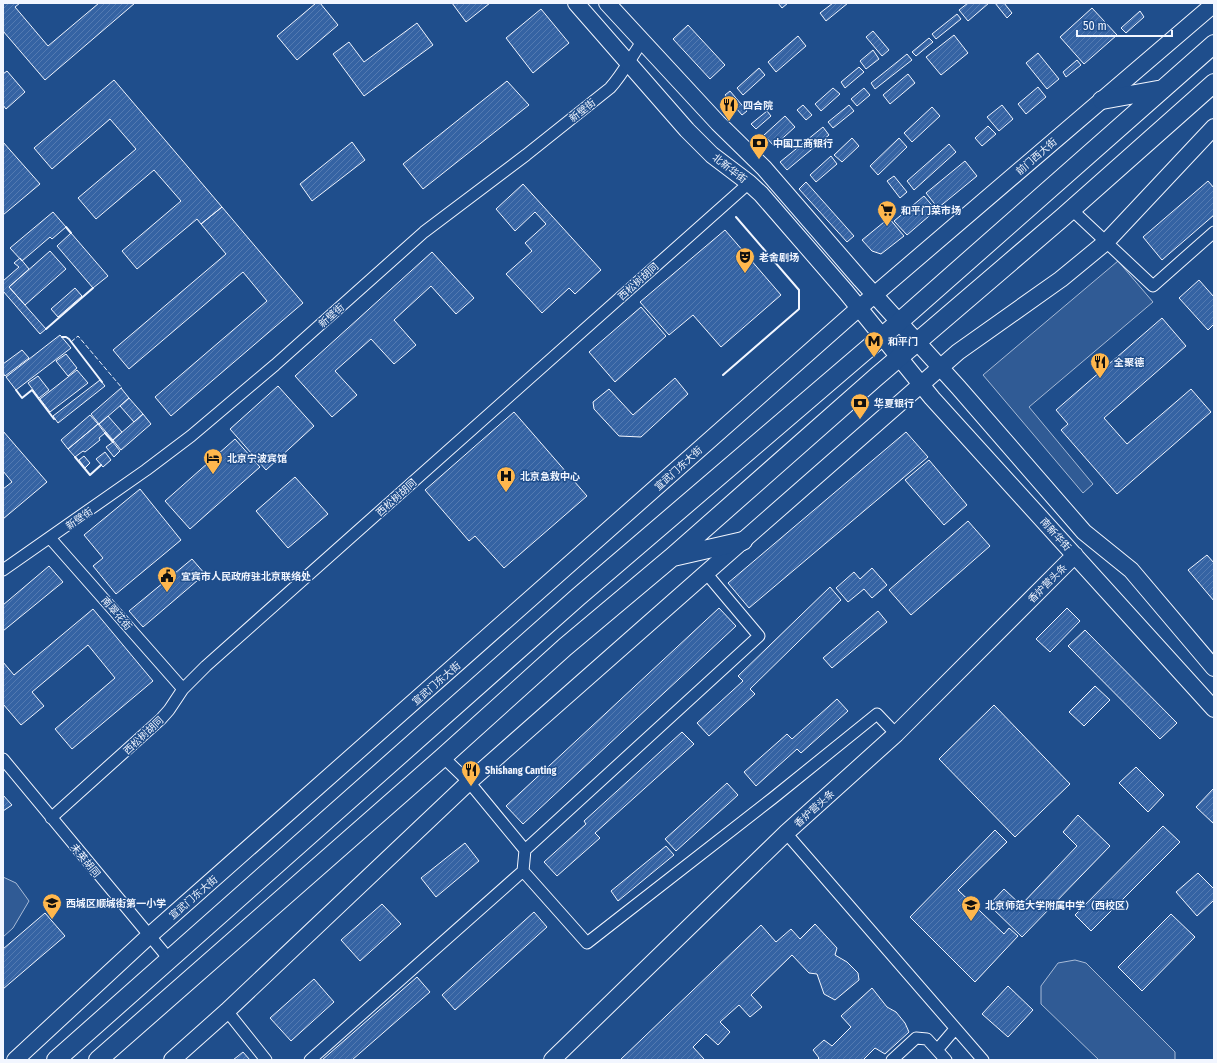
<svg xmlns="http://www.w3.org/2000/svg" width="1217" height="1063" font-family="'Fira Sans Condensed','Noto Sans SC',sans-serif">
	<defs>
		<pattern id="building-hatch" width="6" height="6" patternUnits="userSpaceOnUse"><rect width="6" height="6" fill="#3563a3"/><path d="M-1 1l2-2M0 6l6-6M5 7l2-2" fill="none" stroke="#537ab1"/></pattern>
	</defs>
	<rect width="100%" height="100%" fill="#1f4e8c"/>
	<path fill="#305b95" stroke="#a8bbd7" d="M1118 261 1153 302 1029 407 1093 484 1083 493 983 375Z
		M3 877 16 883 29 901 13 928 3 937Z
		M1075 960 1086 963 1175 1052V1060H1099L1041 1004V986L1058 963Z"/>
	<path fill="url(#building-hatch)" stroke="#f2f6ff" d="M3 3H20L15 7 48 46 99 3H135L45 80 3 31Z
		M316 3H320L338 25 297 60 277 36Z
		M452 3H490L466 22Z
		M778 3H788L782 8Z
		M833 3H848L826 21 820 13Z
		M968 3H989L968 21 959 10Z
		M995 3H1004L1012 13 1007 18Z
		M1092 8 1117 35 1084 64 1060 37Z
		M541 9 569 43 533 73 506 38Z
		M1140 11 1144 17 1126 33 1121 28Z
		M957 14 961 19 936 39 932 34Z
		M417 23 433 45 364 96 333 54 349 42 364 62Z
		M688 25 725 65 710 79 673 39Z
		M873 31 889 50 882 56 866 37Z
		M954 35 968 53 941 75 926 57Z
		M798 36 806 46 776 72 768 62Z
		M929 38 933 42 916 56 912 52Z
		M873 50 879 59 866 69 860 61Z
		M1038 53 1059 79 1047 89 1026 63Z
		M907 54 912 60 875 89 871 83Z
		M1077 60 1081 65 1066 77 1063 72Z
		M859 67 864 72 845 88 841 82Z
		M759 68 765 75 743 95 737 88Z
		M7 71 25 92 6 109 3 105V74Z
		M908 74 915 83 890 104 883 95Z
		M114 80 222 207 201 224 197 219 137 269 122 251 181 201 154 170 96 219 78 198 136 149 110 119 52 169 34 148Z
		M507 81 529 105 423 189 403 164Z
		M1038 87 1046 97 1026 114 1018 104Z
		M833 88 840 94 821 111 815 104Z
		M864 88 870 95 857 106 851 99Z
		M730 91 747 111 742 115 725 95Z
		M803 105 812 115 806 120 797 110Z
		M849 105 854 111 833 128 828 122Z
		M1002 105 1013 119 999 131 987 117Z
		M932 107 940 116 912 142 904 133Z
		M767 111 771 116 756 129 751 124Z
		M785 116 795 127 774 146 764 135Z
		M988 126 996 134 982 146 975 138Z
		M823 127 829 135 787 170 780 162Z
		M852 138 859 146 842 162 834 155Z
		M899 138 907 147 878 175 870 166Z
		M3 142 40 184 3 215Z
		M352 142 365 160 312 201 300 184Z
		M949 144 956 152 914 190 907 181Z
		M831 156 837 164 816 182 810 175Z
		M965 161 977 176 938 208 926 193Z
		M894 176 907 192 900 198 887 181Z
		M1208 181 1214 188V215L1162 260 1143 237Z
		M806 182 854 236 847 242 799 189Z
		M523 184 601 270 575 294 569 288 542 313 506 274 532 251 525 243 546 224 535 212 515 231 496 209Z
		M924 196 936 210 907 235 894 221Z
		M222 207 303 303 171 416 155 397 267 301 243 272 129 369 113 350 226 254 201 224Z
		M53 212 66 227 52 239 50 237 22 261 10 248Z
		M889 218 904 236 881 254 872 251 862 240Z
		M725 230 781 295 721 347 693 315 669 335 640 302Z
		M71 233 108 276 93 288 57 246Z
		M50 251 66 269 25 305 9 287Z
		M432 252 474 298 456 314 431 286 394 320 416 345 394 364 371 339 335 371 357 395 332 417 295 376Z
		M20 258 29 269 9 287 46 329 40 334 3 291V281L19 267 14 263Z
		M1199 280 1214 297V324L1208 330 1179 298Z
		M75 288 82 296 58 317 51 309Z
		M641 307 666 336 615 382 589 352Z
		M1162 318 1186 346 1104 418 1127 444 1191 389 1211 412 1117 494 1061 430 1068 424 1056 410Z
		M60 335 71 348 16 390 6 377Z
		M22 350 29 358 5 376 3 373V364Z
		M66 354 77 368 68 376 56 361Z
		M77 370 88 383 50 412 40 399Z
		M38 376 49 390 39 398 28 383Z
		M675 378 688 394 641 437 619 436 594 409 593 402 609 389 633 415Z
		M100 380 105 386 58 423 53 416Z
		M278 386 314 426 266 470 230 429Z
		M121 388 129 398 99 424 91 414Z
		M129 398 143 414 134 422 120 406Z
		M514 412 587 496 504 568 475 536 469 541 425 490Z
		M143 414 151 424 121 450 113 440Z
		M90 415 98 424 68 449 61 440Z
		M108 416 122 432 113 440 99 424Z
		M98 424 105 433 99 438 100 440 85 452 83 451 75 457 68 449Z
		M3 431 47 482 3 519V489L12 482 3 471Z
		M906 432 928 457 749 608 728 583Z
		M235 439 260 467 190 529 165 501Z
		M113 442 120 451 114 457 106 447Z
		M105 452 111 460 103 467 96 459Z
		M84 456 90 463 85 468 79 460Z
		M929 460 967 505 944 525 905 480Z
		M295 477 328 514 288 548 256 511Z
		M140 489 181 540 116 594 93 566 103 558 84 535Z
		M968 521 990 546 911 615 889 590Z
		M1207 555 1214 563V601L1188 570Z
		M192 559 205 574 143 627 129 611Z
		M49 566 63 582 3 631V605Z
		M872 568 887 585 872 598 864 589 848 602 836 588 854 572 860 579Z
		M830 587 841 600 750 689 755 694 709 736 697 723 743 681 738 676Z
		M719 608 736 626 523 824 506 806Z
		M1067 608 1080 621 1050 652 1036 639Z
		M93 609 153 681 72 749 55 729 115 678 88 645 32 692 44 706 21 725 3 704V662L14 675Z
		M878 611 887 622 832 668 823 658Z
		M1085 630 1177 723 1160 739 1068 646Z
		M1095 686 1110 700 1084 726 1069 712Z
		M837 699 848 711 801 753 797 749 756 786 744 772 787 734 792 739Z
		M994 705 1070 784 1015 837 939 759Z
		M682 732 694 744 595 833 600 838 557 876 544 862 586 824 584 821Z
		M1136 767 1164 795 1148 812 1119 783Z
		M727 783 738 795 676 851 665 839Z
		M1214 788V824L1196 807Z
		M3 795 12 805 3 811Z
		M1078 815 1110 846 1022 937 989 905 1004 889 1021 905 1077 846 1063 832Z
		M1163 826 1180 842 1091 931 1075 915Z
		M995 830 1007 842 958 890 1004 934 1009 928 1018 936 975 982 910 917Z
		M465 843 479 861 436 897 421 878Z
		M666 846 674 855 618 901 611 891Z
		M1198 873 1214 889V900L1197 916 1176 892Z
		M382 904 401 924 360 961 341 940Z
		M534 912 547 927 455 1010 442 995Z
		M45 913 65 936 3 989V949Z
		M1171 914 1195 937 1142 991 1118 967Z
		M815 924 837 948 835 955 847 962 858 973 859 980 835 1000 824 994 817 974 809 973 792 955 751 995 762 1007 750 1017 739 1005 720 1022 730 1032 718 1045 706 1034 693 1047 704 1059 703 1060H620L761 925 776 942 791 929 800 939Z
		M417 977 430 992 352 1060H322Z
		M314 979 334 1002 291 1041 270 1018Z
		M1008 986 1033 1010 1008 1037 982 1014Z
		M872 988 887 1007 896 1012 905 1023 909 1032 885 1054 875 1048 863 1060H817L819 1058 813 1050 824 1040 832 1046 851 1027 841 1016Z
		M243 1052 250 1060H233Z"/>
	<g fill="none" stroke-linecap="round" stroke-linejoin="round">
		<defs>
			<path id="street" d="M1071 209 1153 286 1214 232
				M50 538 183 689
				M3 570 146 470 191 436 275 365 424 232 526 155 610 88C623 74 631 57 642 42
				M443 757 469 782 525 850
				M3 759 169 959
				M51 818 161 719 169 710 183 689 206 666 749 183
				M786 833 983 1060
				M523 871 587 943 773 798 877 714 896 734
				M227 1011 266 1060
				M937 1050 946 1060
				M310 1060 523 871 525 850 759 636 706 573
				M892 1060 916 1038 927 1039 937 1050 955 1029"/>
			<path id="secondary" d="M576 3 687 130 712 155 749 183 761 194 846 292 932 398 1214 709
				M607 3 718 123 764 168 861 280 958 387 1084 532 1131 570 1214 668
				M15 1060 149 936 859 308 1214 4
				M172 1060 227 1011 469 782 706 573 958 352 1061 279 1106 242 1214 127
				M552 1060 786 833 896 734 1075 555"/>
			<path id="primary" d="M1102 100 1163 89
				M673 557 743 541
				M56 1060 578 597 899 322 1214 44
				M98 1060 443 757 565 647 671 558 875 378 1063 217 1214 83"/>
		</defs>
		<use href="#street" stroke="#f2f6ff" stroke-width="13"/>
		<use href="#secondary" stroke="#f2f6ff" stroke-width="18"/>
		<use href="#primary" stroke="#f2f6ff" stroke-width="20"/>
		<use href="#street" stroke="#1f4e8c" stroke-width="11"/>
		<use href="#secondary" stroke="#1f4e8c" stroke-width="16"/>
		<use href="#primary" stroke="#1f4e8c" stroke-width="18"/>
		<path stroke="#f2f6ff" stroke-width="1" stroke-dasharray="5 2" stroke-linecap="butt" d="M71 342 78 336 122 388H121"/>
		<path stroke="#f2f6ff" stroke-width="2" d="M66 227 71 233
			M46 329 93 288
			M62 337H66L69 339 102 382
			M723 375 799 309V290L736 217
			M16 390 22 398 32 390 54 419
			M105 433 113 442
			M75 457 90 475 101 465"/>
	</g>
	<defs>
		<symbol id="restaurant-pin" viewBox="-11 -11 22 30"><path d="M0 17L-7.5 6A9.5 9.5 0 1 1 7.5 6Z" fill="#ffb74d" stroke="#1f4e8c"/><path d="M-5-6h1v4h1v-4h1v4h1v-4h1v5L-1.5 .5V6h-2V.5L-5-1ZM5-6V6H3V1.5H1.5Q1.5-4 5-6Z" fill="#111"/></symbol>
		<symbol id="bank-pin" viewBox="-11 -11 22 30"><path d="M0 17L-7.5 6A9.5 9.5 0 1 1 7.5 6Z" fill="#ffb74d" stroke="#1f4e8c"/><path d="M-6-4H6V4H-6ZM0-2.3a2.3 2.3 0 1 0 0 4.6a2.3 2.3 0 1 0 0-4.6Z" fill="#111"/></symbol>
		<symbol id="supermarket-pin" viewBox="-11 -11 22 30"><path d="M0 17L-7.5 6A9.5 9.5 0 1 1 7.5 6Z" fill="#ffb74d" stroke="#1f4e8c"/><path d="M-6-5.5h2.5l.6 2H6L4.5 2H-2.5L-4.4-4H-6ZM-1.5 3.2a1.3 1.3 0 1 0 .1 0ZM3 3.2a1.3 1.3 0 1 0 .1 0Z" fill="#111"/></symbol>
		<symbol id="theatre-pin" viewBox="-11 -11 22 30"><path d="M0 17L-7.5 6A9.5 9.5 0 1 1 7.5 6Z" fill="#ffb74d" stroke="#1f4e8c"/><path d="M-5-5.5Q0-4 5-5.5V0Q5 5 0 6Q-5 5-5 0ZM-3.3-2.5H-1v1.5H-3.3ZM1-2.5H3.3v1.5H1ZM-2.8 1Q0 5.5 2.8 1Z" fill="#111"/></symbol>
		<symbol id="metro-pin" viewBox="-11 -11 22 30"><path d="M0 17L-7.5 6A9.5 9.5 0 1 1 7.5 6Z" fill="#ffb74d" stroke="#1f4e8c"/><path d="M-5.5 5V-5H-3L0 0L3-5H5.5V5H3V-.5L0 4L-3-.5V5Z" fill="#111"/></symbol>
		<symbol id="hotel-pin" viewBox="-11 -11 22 30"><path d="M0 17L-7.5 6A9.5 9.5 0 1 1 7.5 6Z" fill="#ffb74d" stroke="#1f4e8c"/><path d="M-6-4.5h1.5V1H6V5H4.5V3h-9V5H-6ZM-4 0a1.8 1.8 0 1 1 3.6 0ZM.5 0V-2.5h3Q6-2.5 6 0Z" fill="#111"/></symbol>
		<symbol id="hospital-pin" viewBox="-11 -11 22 30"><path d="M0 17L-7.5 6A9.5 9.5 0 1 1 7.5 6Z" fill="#ffb74d" stroke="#1f4e8c"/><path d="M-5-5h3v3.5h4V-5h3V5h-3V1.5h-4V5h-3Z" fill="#111"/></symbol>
		<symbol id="civic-pin" viewBox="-11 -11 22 30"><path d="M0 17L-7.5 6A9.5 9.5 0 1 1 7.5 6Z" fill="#ffb74d" stroke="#1f4e8c"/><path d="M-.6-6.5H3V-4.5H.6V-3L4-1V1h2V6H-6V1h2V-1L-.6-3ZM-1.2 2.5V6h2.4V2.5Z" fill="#111"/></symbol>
		<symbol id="school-pin" viewBox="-11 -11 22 30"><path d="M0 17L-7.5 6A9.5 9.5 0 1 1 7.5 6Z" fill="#ffb74d" stroke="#1f4e8c"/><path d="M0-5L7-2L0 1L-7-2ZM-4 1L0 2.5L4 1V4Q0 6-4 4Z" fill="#111"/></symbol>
	</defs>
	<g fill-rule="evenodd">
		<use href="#restaurant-pin" x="718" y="94" width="22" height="30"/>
		<use href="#bank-pin" x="748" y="132" width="22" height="30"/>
		<use href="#supermarket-pin" x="876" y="199" width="22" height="30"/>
		<use href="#theatre-pin" x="734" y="246" width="22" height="30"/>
		<use href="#metro-pin" x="863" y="330" width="22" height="30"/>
		<use href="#restaurant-pin" x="1089" y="351" width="22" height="30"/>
		<use href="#bank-pin" x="849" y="392" width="22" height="30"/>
		<use href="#hotel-pin" x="202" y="447" width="22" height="30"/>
		<use href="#hospital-pin" x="495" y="465" width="22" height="30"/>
		<use href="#civic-pin" x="156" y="565" width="22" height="30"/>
		<use href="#restaurant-pin" x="460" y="759" width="22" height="30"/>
		<use href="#school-pin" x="41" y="892" width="22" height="30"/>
		<use href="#school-pin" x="960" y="894" width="22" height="30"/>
	</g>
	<g text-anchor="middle" stroke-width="3" stroke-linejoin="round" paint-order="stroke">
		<g font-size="10" font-weight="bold" fill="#f2f6ff" stroke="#1f4e8c" text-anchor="start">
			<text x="743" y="109">四合院</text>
			<text x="773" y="147">中国工商银行</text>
			<text x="901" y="214">和平门菜市场</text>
			<text x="759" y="261">老舍剧场</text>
			<text x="888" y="345">和平门</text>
			<text x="1114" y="366">全聚德</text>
			<text x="874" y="407">华夏银行</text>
			<text x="227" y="462">北京宁波宾馆</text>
			<text x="520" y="480">北京急救中心</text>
			<text x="181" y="580">宜宾市人民政府驻北京联络处</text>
			<text x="485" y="774">Shishang Canting</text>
			<text x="66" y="907">西城区顺城街第一小学</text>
			<text x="985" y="909">北京师范大学附属中学（西校区）</text>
		</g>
		<g font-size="10" fill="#f2f6ff" stroke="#1f4e8c">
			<text transform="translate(582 110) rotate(-39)" y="4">新壁街</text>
			<text transform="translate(1036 156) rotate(-41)" y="4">前门西大街</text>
			<text transform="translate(730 168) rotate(38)" y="4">北新华街</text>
			<text transform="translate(638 281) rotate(-42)" y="4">西松树胡同</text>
			<text transform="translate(331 315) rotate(-42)" y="4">新壁街</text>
			<text transform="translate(678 468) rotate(-42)" y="4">宣武门东大街</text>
			<text transform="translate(396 497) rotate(-42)" y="4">西松树胡同</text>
			<text transform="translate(79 518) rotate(-35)" y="4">新壁街</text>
			<text transform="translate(1056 534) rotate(48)" y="4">南新华街</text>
			<text transform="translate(1047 583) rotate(-45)" y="4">香炉营头条</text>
			<text transform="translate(117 613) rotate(49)" y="4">南翠花街</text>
			<text transform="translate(436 683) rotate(-41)" y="4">宣武门东大街</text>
			<text transform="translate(143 735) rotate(-43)" y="4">西松树胡同</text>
			<text transform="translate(814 808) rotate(-42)" y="4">香炉营头条</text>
			<text transform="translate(86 860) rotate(51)" y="4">未英胡同</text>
			<text transform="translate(193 897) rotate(-41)" y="4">宣武门东大街</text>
		</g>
	</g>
	<rect width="1217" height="1063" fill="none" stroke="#f2f6ff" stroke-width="8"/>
	<path d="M1077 30v6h95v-6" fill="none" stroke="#f2f6ff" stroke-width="2"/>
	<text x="1083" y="30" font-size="12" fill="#f2f6ff" stroke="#1f4e8c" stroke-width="3" paint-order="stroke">50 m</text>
</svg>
